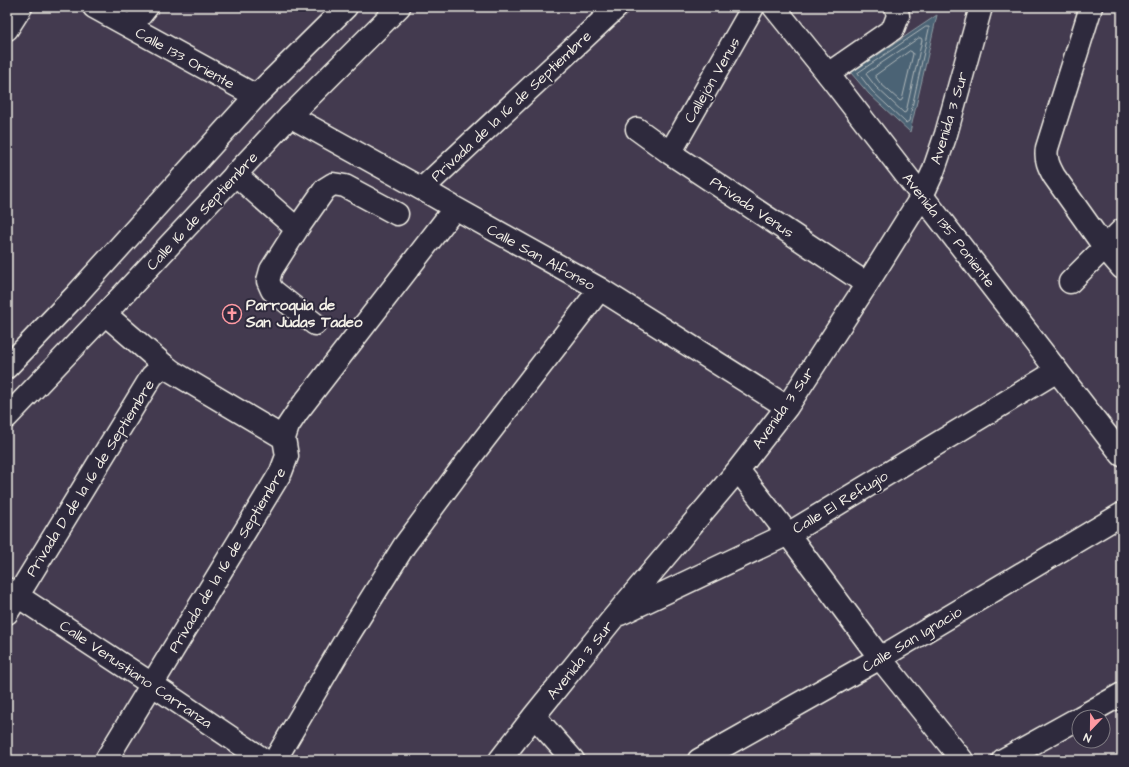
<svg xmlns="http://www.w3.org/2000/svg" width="1129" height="767" font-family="'Architects Daughter',sans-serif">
	<rect width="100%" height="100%" fill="#433a4f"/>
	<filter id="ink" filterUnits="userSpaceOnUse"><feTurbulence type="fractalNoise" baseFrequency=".025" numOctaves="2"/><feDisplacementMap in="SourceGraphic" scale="8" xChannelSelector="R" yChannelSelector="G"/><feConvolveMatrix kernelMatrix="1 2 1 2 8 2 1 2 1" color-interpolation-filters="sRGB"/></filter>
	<g filter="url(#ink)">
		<path fill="#4b6375" stroke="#8f9ca3" d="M937 15 910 132 869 94 851 73Z"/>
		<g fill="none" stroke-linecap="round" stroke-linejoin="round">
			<path stroke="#b0b8ba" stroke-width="1" d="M926 27H929V29L909 121 906 123 872 91 858 73Z
				M919 38H921L922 40 906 112 904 113 876 87 866 74Z
				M910 51 912 52 913 54 902 100 900 101 880 83 875 76Z"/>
			<defs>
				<path id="minor" d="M94 7 256 96
					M1091 7 1047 148C1045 159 1049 167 1054 176L1105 248 1122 268
					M131 27 147 7
					M7 29 21 7
					M828 74 893 29 898 16 896 7
					M290 116 422 189 455 208 600 289 787 407
					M637 129 670 153 867 284
					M670 153 753 7
					M235 174 297 229
					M422 189 617 7
					M1070 282 1122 230
					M105 314 164 365 173 372 284 438
					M315 324 272 290 268 281 271 270 297 229 325 189 333 184 345 186 397 214
					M738 470 788 534 880 658 962 760
					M7 589 153 685 264 760
					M7 613 152 376 164 365
					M620 614 788 534 1057 371
					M534 716 573 760
					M1081 717 1122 694
					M106 760 281 472 287 456 284 438 288 426 298 411 455 208
					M275 760 349 634 404 546 462 468 600 289
					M500 760 534 716 614 617 738 470 787 407 867 284 922 196 933 172 946 134 981 7
					M699 760 880 658 1122 514
					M1003 760 1079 718"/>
				<path id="major" d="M774 7 828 74 1122 455
					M7 367 77 294 256 96 346 7
					M7 417 105 314 290 116 399 7"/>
			</defs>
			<use href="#minor" stroke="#f4f1e8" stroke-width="25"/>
			<use href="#major" stroke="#f4f1e8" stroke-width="25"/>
			<use href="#minor" stroke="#2f2a3d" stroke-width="22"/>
			<use href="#major" stroke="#2f2a3d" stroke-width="22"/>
		</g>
	</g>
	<defs>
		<symbol id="church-ring" viewBox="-11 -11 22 22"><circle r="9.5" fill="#2f2a3d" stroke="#ff9aa2" stroke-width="1.5"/><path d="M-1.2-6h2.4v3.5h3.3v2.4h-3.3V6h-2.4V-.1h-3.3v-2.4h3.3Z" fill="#ff9aa2"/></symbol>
	</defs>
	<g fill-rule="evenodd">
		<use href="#church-ring" x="221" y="303" width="22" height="22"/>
	</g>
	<g text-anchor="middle" stroke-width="4" stroke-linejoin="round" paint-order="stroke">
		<g font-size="15" fill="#f4f1e8" stroke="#2f2a3d">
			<text transform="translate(185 58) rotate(29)" y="5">Calle 133 Oriente</text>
			<text transform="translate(712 80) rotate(-60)" y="5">Callejón Venus</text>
			<text transform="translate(511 106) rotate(-43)" y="5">Privada de la 16 de Septiembre</text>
			<text transform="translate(949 118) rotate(-73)" y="5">Avenida 3 Sur</text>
			<text transform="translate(752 207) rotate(34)" y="5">Privada Venus</text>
			<text transform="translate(202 211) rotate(-47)" y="5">Calle 16 de Septiembre</text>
			<text transform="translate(949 230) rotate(52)" y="5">Avenida 135 Poniente</text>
			<text transform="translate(541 257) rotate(29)" y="5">Calle San Alfonso</text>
			<text transform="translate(783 408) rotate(-55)" y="5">Avenida 3 Sur</text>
			<text transform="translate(90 478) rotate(-58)" y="5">Privada D de la 16 de Septiembre</text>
			<text transform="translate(840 502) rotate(-31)" y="5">Calle El Refugio</text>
			<text transform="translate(227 560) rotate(-59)" y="5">Privada de la 16 de Septiembre</text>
			<text transform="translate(912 639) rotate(-31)" y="5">Calle San Ignacio</text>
			<text transform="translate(580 660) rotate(-51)" y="5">Avenida 3 Sur</text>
			<text transform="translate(136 674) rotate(34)" y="5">Calle Venustiano Carranza</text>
		</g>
		<g font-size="15" font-weight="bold" fill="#f4f1e8" stroke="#2f2a3d" text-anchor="start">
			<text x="246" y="310">Parroquia de<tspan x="246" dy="17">San Judas Tadeo</tspan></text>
		</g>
	</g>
	<rect width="1129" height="767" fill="none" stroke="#2f2a3d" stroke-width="24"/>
	<rect x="12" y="12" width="1105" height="743" fill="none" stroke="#f4f1e8" stroke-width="1.5" filter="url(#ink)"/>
	<g transform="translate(1091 729) rotate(202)"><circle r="19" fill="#2f2a3d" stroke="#7e7a81"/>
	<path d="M0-3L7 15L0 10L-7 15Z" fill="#ff9aa2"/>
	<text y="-6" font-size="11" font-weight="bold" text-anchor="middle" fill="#f4f1e8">N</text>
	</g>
</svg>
